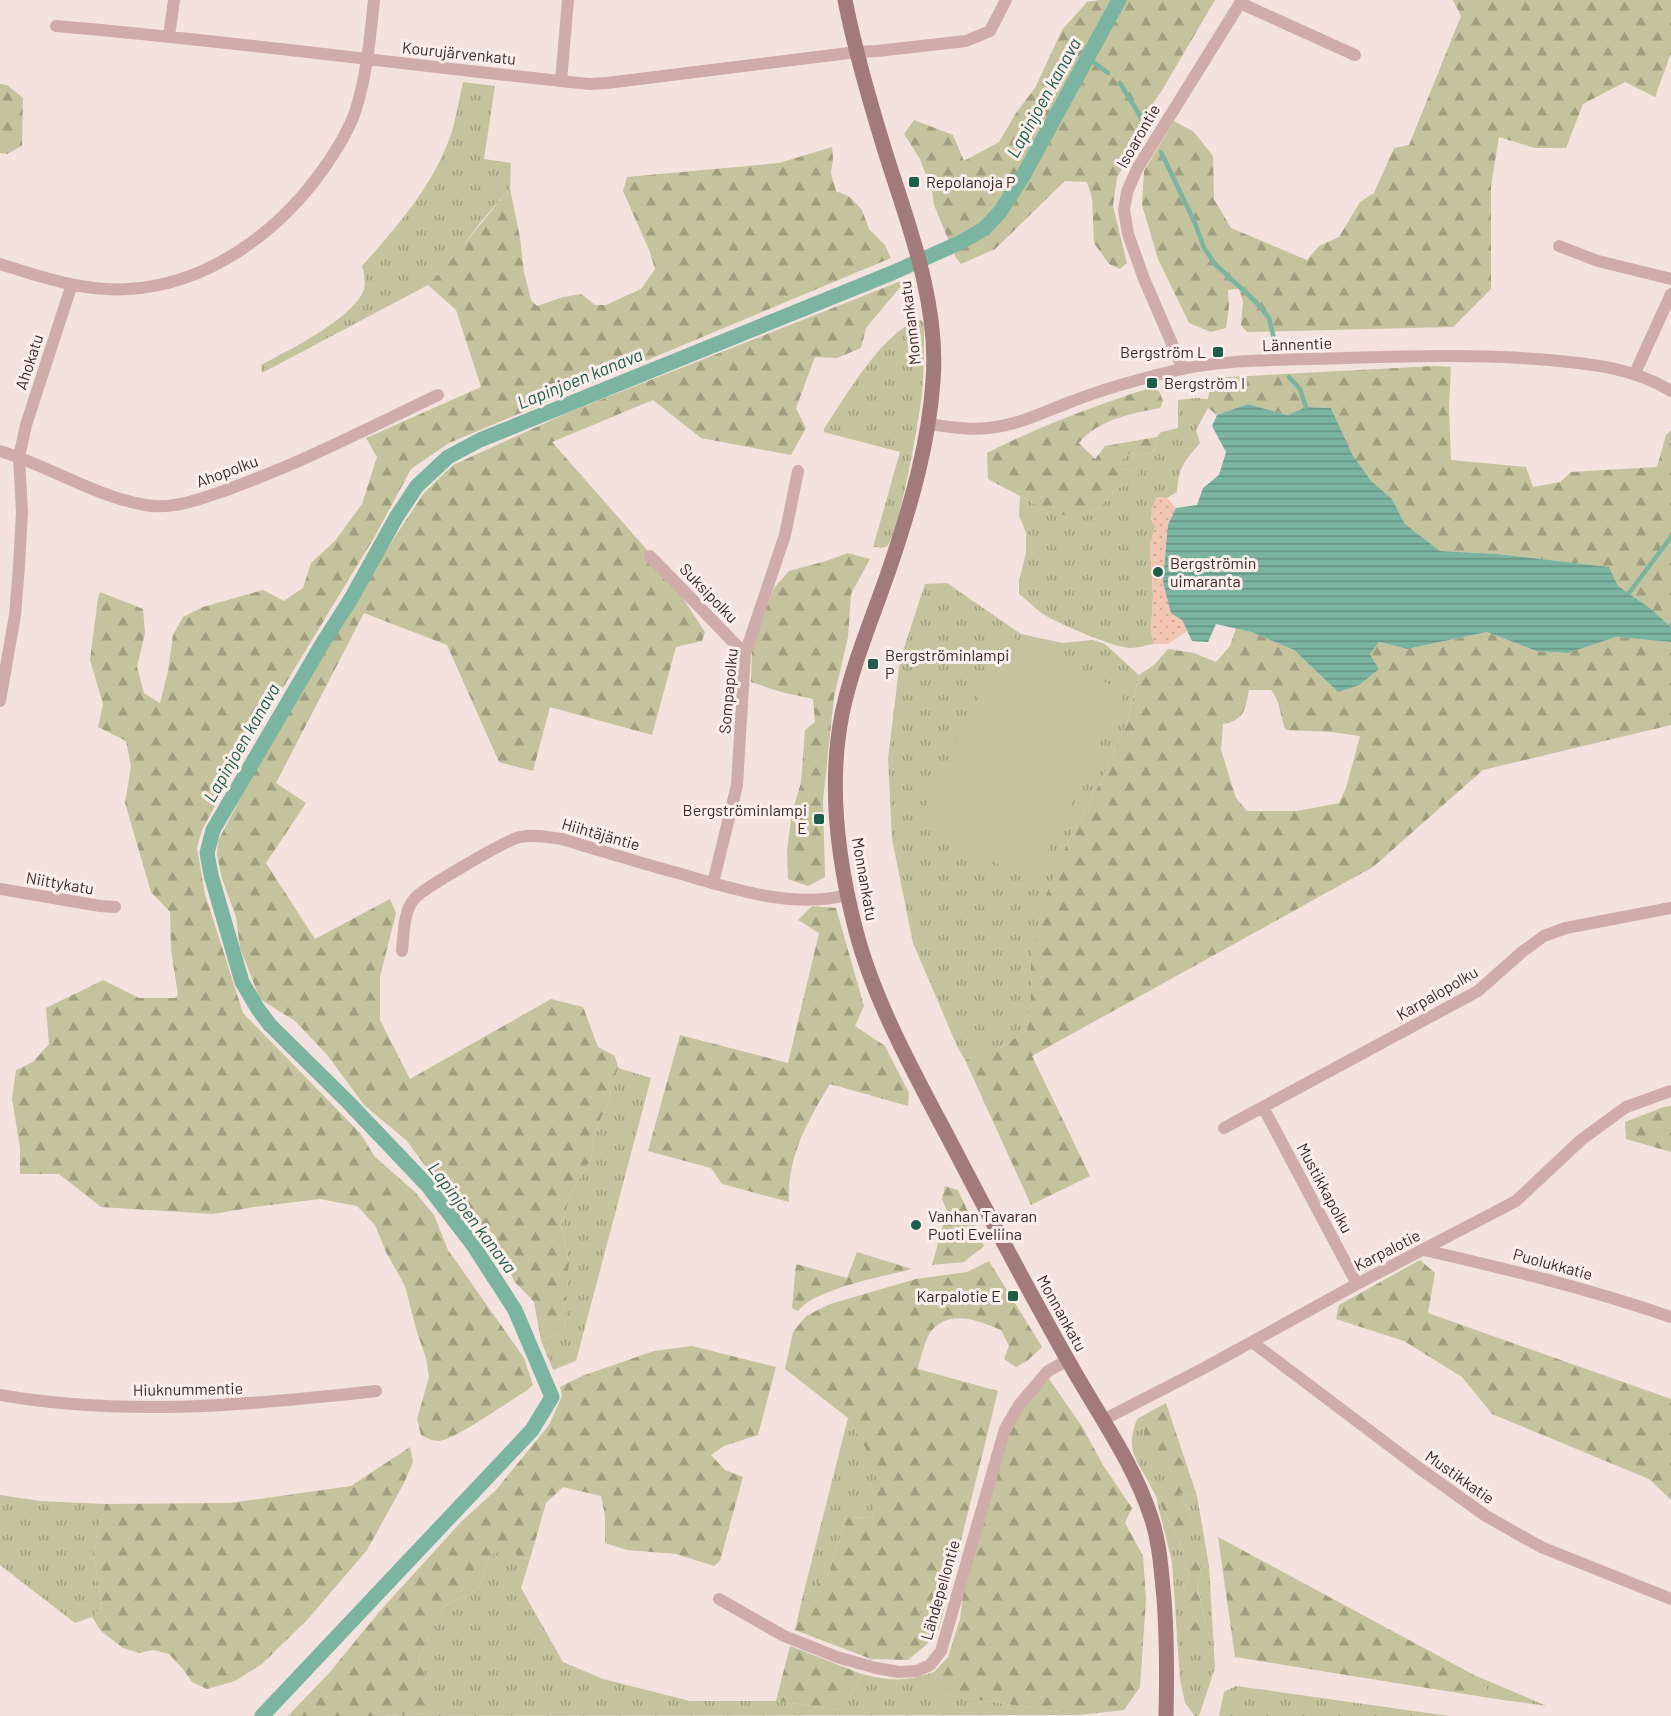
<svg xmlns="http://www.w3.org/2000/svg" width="1671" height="1716" font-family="Barlow,sans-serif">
	<defs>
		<pattern id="grass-tufts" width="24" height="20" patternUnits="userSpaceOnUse" patternTransform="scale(1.5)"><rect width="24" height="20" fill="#c5c39d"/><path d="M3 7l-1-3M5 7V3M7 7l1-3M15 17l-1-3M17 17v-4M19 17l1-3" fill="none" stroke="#a19e80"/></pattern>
		<pattern id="forest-firs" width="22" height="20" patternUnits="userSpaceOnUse" patternTransform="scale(1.5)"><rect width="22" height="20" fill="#c5c39d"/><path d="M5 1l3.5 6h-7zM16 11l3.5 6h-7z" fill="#a19e80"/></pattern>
		<pattern id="sand-dots" width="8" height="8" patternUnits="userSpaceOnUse" patternTransform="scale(1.5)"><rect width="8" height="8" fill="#f2c5b3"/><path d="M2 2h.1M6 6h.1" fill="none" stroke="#d0a99a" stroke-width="1.8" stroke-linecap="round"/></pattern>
		<pattern id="water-rules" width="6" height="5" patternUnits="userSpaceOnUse" patternTransform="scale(1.5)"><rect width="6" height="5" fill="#7bb4a1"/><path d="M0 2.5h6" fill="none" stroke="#669283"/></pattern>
	</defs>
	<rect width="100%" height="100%" fill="#f4e2de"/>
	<path fill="url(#grass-tufts)" d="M463 82 495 86 484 159 511 163 510 188 480 223 454 258 428 285 262 373 261 365C286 352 356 317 364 289 366 281 364 273 362 266 397 227 432 187 450 137 456 120 459 100 463 82Z
		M921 320 924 323C924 346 924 370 922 393 920 414 899 536 887 546 883 549 878 547 873 547L900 452 824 432V429C844 399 885 327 921 320Z
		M1197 398 1208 399V408L1196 430 1200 443C1184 462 1179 466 1177 492L1167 498 1157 497 1151 518 1155 527 1150 545 1153 595 1151 633 1154 644C1146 645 1138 648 1131 648 1117 649 1051 621 1040 612 1033 606 1027 600 1019 594V581L1026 553V533L1019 515 1020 496 1033 503 1084 516 1098 509 1115 490 1136 478 1138 472 1123 469 1117 463 1130 453 1145 455 1155 451 1157 437 1161 432 1178 428V400Z
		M947 583 1021 634 1062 643 1093 640 1105 644 1139 675 1127 722 1103 777 1066 846 1031 1002 1027 1030 1002 1047 965 1060 957 1046 913 943 892 839 888 759 900 660 925 584Z
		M618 1068 651 1078 576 1361 553 1370 541 1341 564 1331 569 1263 561 1225 572 1192 593 1155 594 1134 606 1107Z
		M848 1418 878 1468 872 1518 846 1517 829 1574 802 1599Z
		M1137 1419 1150 1420 1179 1493 1197 1496 1209 1566 1215 1668 1199 1716H1195L1185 1703 1180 1679 1172 1562 1156 1497 1180 1542 1189 1576 1183 1595 1206 1624 1197 1585 1201 1571 1186 1526H1196L1179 1493 1148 1481C1134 1455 1126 1449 1137 1419Z
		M0 1495 40 1501 105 1504 93 1554 102 1606 92 1617 75 1623 0 1565Z
		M513 1544 518 1558 530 1559 521 1588 563 1662 603 1679 690 1701H776L841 1710 862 1674C890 1681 906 1682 934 1672L940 1694 1080 1715 384 1716 442 1712 418 1659 444 1606 479 1588 489 1556Z
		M1474 1675 1547 1706 1496 1699Z
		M1236 1686 1449 1716H1219L1224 1692Z"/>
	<path fill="url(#forest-firs)" fill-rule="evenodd" d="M1099 0H1215L1161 92 1149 109 1147 129 1117 177 1113 206 1127 263 1120 269 1109 264 1094 243 1092 198 1087 182 1065 181 995 249 961 264 956 258 934 205 932 191 920 159 904 134 914 120 953 135 964 161 999 142 1016 113 1035 88 1062 30 1087 2Z
		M1453 0H1671V53L1655 97 1625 82 1583 104 1566 148H1535L1499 137 1491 186V289L1453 327 1247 332 1241 325 1243 302 1239 289 1228 290 1229 307 1226 328 1211 332 1189 323 1158 259 1142 205 1144 171 1174 121 1194 132 1213 156 1214 199 1231 228 1307 260 1319 246 1339 237 1360 202 1374 193 1394 148 1409 145 1461 16Z
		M0 84 7 85 23 98 22 146 7 154 0 153Z
		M832 147 833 158 831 173 836 191 850 197 862 210 869 229 885 245 891 258 449 443 411 469 375 536 244 752 202 830 197 848 205 894 243 1013 360 1133 375 1157 415 1192 434 1215 448 1250 524 1358 533 1385 526 1391C509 1401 456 1439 439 1441 433 1441 426 1438 421 1435L417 1419 429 1377 426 1358 416 1329 405 1286 386 1252 375 1225 357 1206 320 1199 254 1207 213 1214 101 1207 59 1174H20V1148L12 1099 16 1070 33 1062 49 1044 46 1008 103 980 139 998H175L178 995 171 950 170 912 151 892 125 803 131 766 126 741 98 727 103 704 90 660 98 598 100 592 143 609 145 633 137 667 144 693 160 703 168 671 173 635 183 617 203 607 263 590 284 601 303 588 311 563 335 541 362 504 377 457 366 438 481 387 456 310 428 285C458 255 483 220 510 188L520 238 524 272 531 300 537 306 563 297 581 294 595 305H606L641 289 655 269 650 252 623 191 627 177 779 163Z
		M901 281 902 285 866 328 861 348 837 358 815 357 796 408 806 428 791 455 701 438 653 400 552 442 663 568 705 632 702 641 676 647 652 735 550 707 533 771 499 762 447 645 364 613 276 783 306 803 266 863 315 939 390 899 396 913 380 977V1020L410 1079 551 999 583 1007 598 1047 615 1056 618 1068 606 1107 594 1134 593 1155 572 1192 561 1225 569 1263 564 1331 541 1341 534 1302 514 1281 495 1235 463 1211 440 1186 407 1141 364 1105 328 1056 295 1021 260 999 240 948 236 917 222 879 217 855 218 841 252 776 381 558 424 493 453 465 567 413Z
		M1434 366 1451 367 1449 406 1451 460 1526 467 1533 487 1560 482 1571 472 1657 467 1666 435 1671 430V627L1650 608 1618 586 1609 567 1498 554 1440 551 1405 524 1392 499 1371 482 1352 454 1331 408 1306 407 1287 415 1248 404 1217 415 1208 408V399L1211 378Z
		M1150 388 1159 391 1163 401 1160 408C1133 413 1097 420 1079 443L1095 459 1105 446 1157 437 1155 451 1145 455 1130 453 1118 463 1123 469 1139 472 1136 479 1115 490 1098 509 1084 516 1054 514 988 479 987 453C1038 427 1094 406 1150 388Z
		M848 553 870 559 851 594 848 637 834 697 823 801 825 877 808 886 788 879 787 851 792 812 801 783 805 730 815 722 813 699 781 692 751 682 752 647 774 588 789 571 826 561Z
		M1236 628 1251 632 1294 650 1338 692 1379 669 1370 654 1378 642 1407 649 1487 632 1536 651 1568 653 1616 637 1671 642V725L1483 770 1373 867 1032 1056 1090 1176 1031 1205 965 1060 1002 1047 1027 1030 1031 1002V957L1042 905 1066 846 1103 777 1127 722 1139 675 1154 665 1168 649 1194 653 1216 662 1230 646ZM1249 690H1271C1282 704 1279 716 1286 730L1331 732 1360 736 1346 788 1339 803 1297 811H1247L1236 798 1221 750 1223 724C1245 720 1245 709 1249 690Z
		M812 906 836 908 864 1006 855 1026 885 1046 909 1093 908 1106 830 1084C807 1122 787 1157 789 1202L722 1184 711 1168 648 1151 680 1035 788 1063 819 933 798 920Z
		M1671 1106V1152L1626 1139 1625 1122 1664 1107Z
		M945 1186 958 1190 984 1246 964 1262 932 1265 947 1211 942 1199Z
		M857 1252 912 1269C885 1276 814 1289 798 1311L792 1308 796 1264 847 1278Z
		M1420 1260 1435 1273 1428 1313 1671 1399V1500L1649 1479 1492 1414 1462 1377 1404 1341 1336 1319 1339 1305Z
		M989 1261 1042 1347 1027 1361 1016 1367 1004 1359 1009 1346 1001 1330C978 1321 952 1309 932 1330 926 1336 920 1360 918 1369L998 1391 939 1629 927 1644 908 1660 871 1659 795 1630 802 1599 829 1574 846 1517 872 1518 877 1468 848 1418 785 1369 793 1332 806 1316 830 1304 916 1279 967 1272Z
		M692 1346 776 1367 758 1435 724 1446 711 1455 725 1470 743 1477 720 1561 714 1566 676 1554 627 1550 605 1543V1515L601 1496 563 1487 546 1503 530 1559 518 1558 512 1545 489 1556 479 1588 444 1606 418 1659 443 1712 384 1716H288L330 1672 379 1612 461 1522 496 1490 549 1425 562 1396 560 1387 582 1376 654 1351Z
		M1049 1379 1083 1428 1103 1465 1132 1508 1125 1523 1143 1556 1146 1599 1140 1687 1124 1710 1080 1715 939 1694 934 1672 948 1657 960 1619 963 1593 1011 1427 1030 1398Z
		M1166 1403 1197 1496 1179 1493 1196 1526 1187 1527 1201 1571 1197 1586 1206 1624 1196 1643 1186 1631 1183 1595 1189 1576 1180 1542 1148 1481 1178 1492 1148 1451 1144 1431 1149 1420 1137 1419Z
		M410 1447 413 1462 404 1483 367 1550 308 1619 262 1664 235 1681 207 1689 192 1682 183 1669 169 1654 153 1650 139 1653 123 1648 101 1631 92 1617 102 1606 93 1554 105 1504 230 1503 351 1486Z
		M1218 1537 1474 1675 1496 1699 1235 1657Z
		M790 1646 862 1674 841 1710 776 1701Z"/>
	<path fill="url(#sand-dots)" d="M1157 497 1167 498 1176 508 1168 525 1182 620 1187 631 1168 644H1154L1151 633 1153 595 1150 545 1155 527C1149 515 1151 508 1157 497Z"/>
	<path fill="#c5c39d" d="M1008 635 1125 692 1033 881 917 825Z"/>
	<path fill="url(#water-rules)" d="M1248 404 1287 415 1306 407 1331 408 1352 454 1371 481 1392 499 1405 524 1440 551 1498 554 1609 567 1618 586 1650 608 1671 627V642L1616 637 1568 653 1536 651 1487 632 1407 649 1379 642 1370 654 1379 669 1359 685 1338 692 1294 650 1251 632 1216 624 1208 642 1192 641 1182 620 1171 613 1163 582 1168 525 1176 508 1197 505 1203 488 1219 475 1226 452 1212 426 1217 415Z"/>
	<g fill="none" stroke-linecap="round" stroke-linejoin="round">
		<path stroke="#7bb4a1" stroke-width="4.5" d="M1088 58 1108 73
			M1120 83 1145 124
			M1161 152 1195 223 1204 248 1216 265 1256 302 1269 318 1275 343
			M1289 377 1300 389 1306 407
			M1629 593 1671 537"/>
		<path stroke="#7bb4a1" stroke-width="15" d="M262 1716 532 1430 552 1397 515 1310 473 1245 427 1185 348 1102 270 1025 258 1009 242 982 211 875 207 853 213 830 322 644 352 597 397 516 417 486 448 457 480 440 892 273 959 243 984 229 1000 212 1023 176 1119 0"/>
		<path stroke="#ceaca9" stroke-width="12" d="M1240 3 1355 55
			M56 26C234 41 412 66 590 84L607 83 857 52 877 51 966 41 990 31 1006 0
			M169 36 174 0
			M561 81 568 0
			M1559 246 1598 261 1671 279
			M0 264C41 277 85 292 129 289 209 284 279 232 324 168 336 151 348 132 355 112 367 76 370 37 374 0
			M1183 369 1144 279 1128 234 1124 210 1127 192 1137 169 1242 0
			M1635 373 1671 294
			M928 424C951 427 973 431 996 427 1023 423 1048 410 1073 401 1104 389 1136 380 1169 372 1224 358 1288 360 1345 358 1413 356 1481 354 1549 360 1592 364 1634 368 1671 391
			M0 451C49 466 94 496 145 505 174 510 203 498 229 489 301 463 369 428 438 395
			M650 556 745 654
			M0 701 15 615 19 566 22 512 19 457 26 425 72 284
			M713 883 737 785 745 654 785 535 798 471
			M0 889 100 906 115 907
			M402 951C404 934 403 911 415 898 424 888 508 839 520 837 534 834 548 837 562 839 601 851 641 863 681 874 734 889 792 909 847 895
			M1263 1107 1357 1284
			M1224 1128 1478 991 1522 952 1544 936 1566 928 1671 908
			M1424 1250C1507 1269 1590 1289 1671 1317
			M1252 1342 1419 1468 1486 1516 1541 1547 1671 1599
			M0 1395C125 1417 251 1405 376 1391
			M1103 1420 1206 1367 1357 1284 1516 1201 1581 1140 1626 1107 1671 1091
			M719 1599 784 1636 837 1657 876 1668 899 1672 917 1671 930 1665 941 1651 1005 1429 1019 1405 1048 1371 1068 1360"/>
		<path stroke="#a27a7a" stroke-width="15" d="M845 0C856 56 873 113 890 167 912 234 939 309 933 381 929 441 912 501 893 558 876 610 853 661 842 714 828 785 838 862 856 931 874 1001 915 1075 949 1139 988 1214 1028 1290 1070 1364 1098 1414 1133 1462 1151 1517 1160 1543 1161 1570 1164 1598 1167 1637 1167 1676 1166 1716"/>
	</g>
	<g fill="#1b5f4a" stroke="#fbeeeb" stroke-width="2">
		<rect x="908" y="176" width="12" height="12" rx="3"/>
		<rect x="1212" y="346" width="12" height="12" rx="3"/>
		<rect x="1146" y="377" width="12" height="12" rx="3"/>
		<circle cx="1158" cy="572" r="6"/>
		<rect x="867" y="658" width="12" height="12" rx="3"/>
		<rect x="813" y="813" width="12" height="12" rx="3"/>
		<circle cx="916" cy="1225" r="6"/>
		<rect x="1007" y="1290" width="12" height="12" rx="3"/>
	</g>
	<g text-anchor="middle" stroke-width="6" stroke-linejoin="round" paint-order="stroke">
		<g font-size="16" fill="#3a292a" stroke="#fbeeeb">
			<text transform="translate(459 53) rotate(6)" y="6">Kourujärvenkatu</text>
			<text transform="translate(1138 136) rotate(-60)" y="6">Isoarontie</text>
			<text transform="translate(910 323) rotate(-97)" y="6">Monnankatu</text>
			<text transform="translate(1297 344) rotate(-2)" y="6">Lännentie</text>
			<text transform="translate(29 362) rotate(-72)" y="6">Ahokatu</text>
			<text transform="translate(227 471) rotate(-20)" y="6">Ahopolku</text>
			<text transform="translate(709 593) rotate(46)" y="6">Suksipolku</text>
			<text transform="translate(728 691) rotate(-85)" y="6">Sompapolku</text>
			<text transform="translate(601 834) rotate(16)" y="6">Hiihtäjäntie</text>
			<text transform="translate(865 879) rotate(80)" y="6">Monnankatu</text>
			<text transform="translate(60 883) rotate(10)" y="6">Niittykatu</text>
			<text transform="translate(1437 993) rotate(-30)" y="6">Karpalopolku</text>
			<text transform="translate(1325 1188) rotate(62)" y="6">Mustikkapolku</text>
			<text transform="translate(1387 1250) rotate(-27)" y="6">Karpalotie</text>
			<text transform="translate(1553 1264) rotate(15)" y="6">Puolukkatie</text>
			<text transform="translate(1062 1313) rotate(61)" y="6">Monnankatu</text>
			<text transform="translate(188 1389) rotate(-1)" y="6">Hiuknummentie</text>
			<text transform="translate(1460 1477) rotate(35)" y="6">Mustikkatie</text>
			<text transform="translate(940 1590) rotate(-74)" y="6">Lähdepellontie</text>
		</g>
		<g font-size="16" fill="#3a292a" stroke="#fbeeeb" text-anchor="start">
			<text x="926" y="188">Repolanoja P</text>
			<text x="1206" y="358" text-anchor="end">Bergström L</text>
			<text x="1164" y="389">Bergström I</text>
			<text x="1170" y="569">Bergströmin<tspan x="1170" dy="18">uimaranta</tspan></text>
			<text x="885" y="661">Bergströminlampi<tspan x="885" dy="18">P</tspan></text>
			<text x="807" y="816" text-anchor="end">Bergströminlampi<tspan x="807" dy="18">E</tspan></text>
			<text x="928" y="1222">Vanhan Tavaran<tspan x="928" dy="18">Puoti Eveliina</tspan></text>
			<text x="1001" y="1302" text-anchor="end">Karpalotie E</text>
		</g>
		<g font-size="18" font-style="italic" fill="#1b5f4a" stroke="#fbeeeb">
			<text transform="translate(1044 98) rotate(-61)" y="6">Lapinjoen kanava</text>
			<text transform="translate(580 379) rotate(-22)" y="6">Lapinjoen kanava</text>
			<text transform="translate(242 743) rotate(-60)" y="6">Lapinjoen kanava</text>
			<text transform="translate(472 1218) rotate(53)" y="6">Lapinjoen kanava</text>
		</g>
	</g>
</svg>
